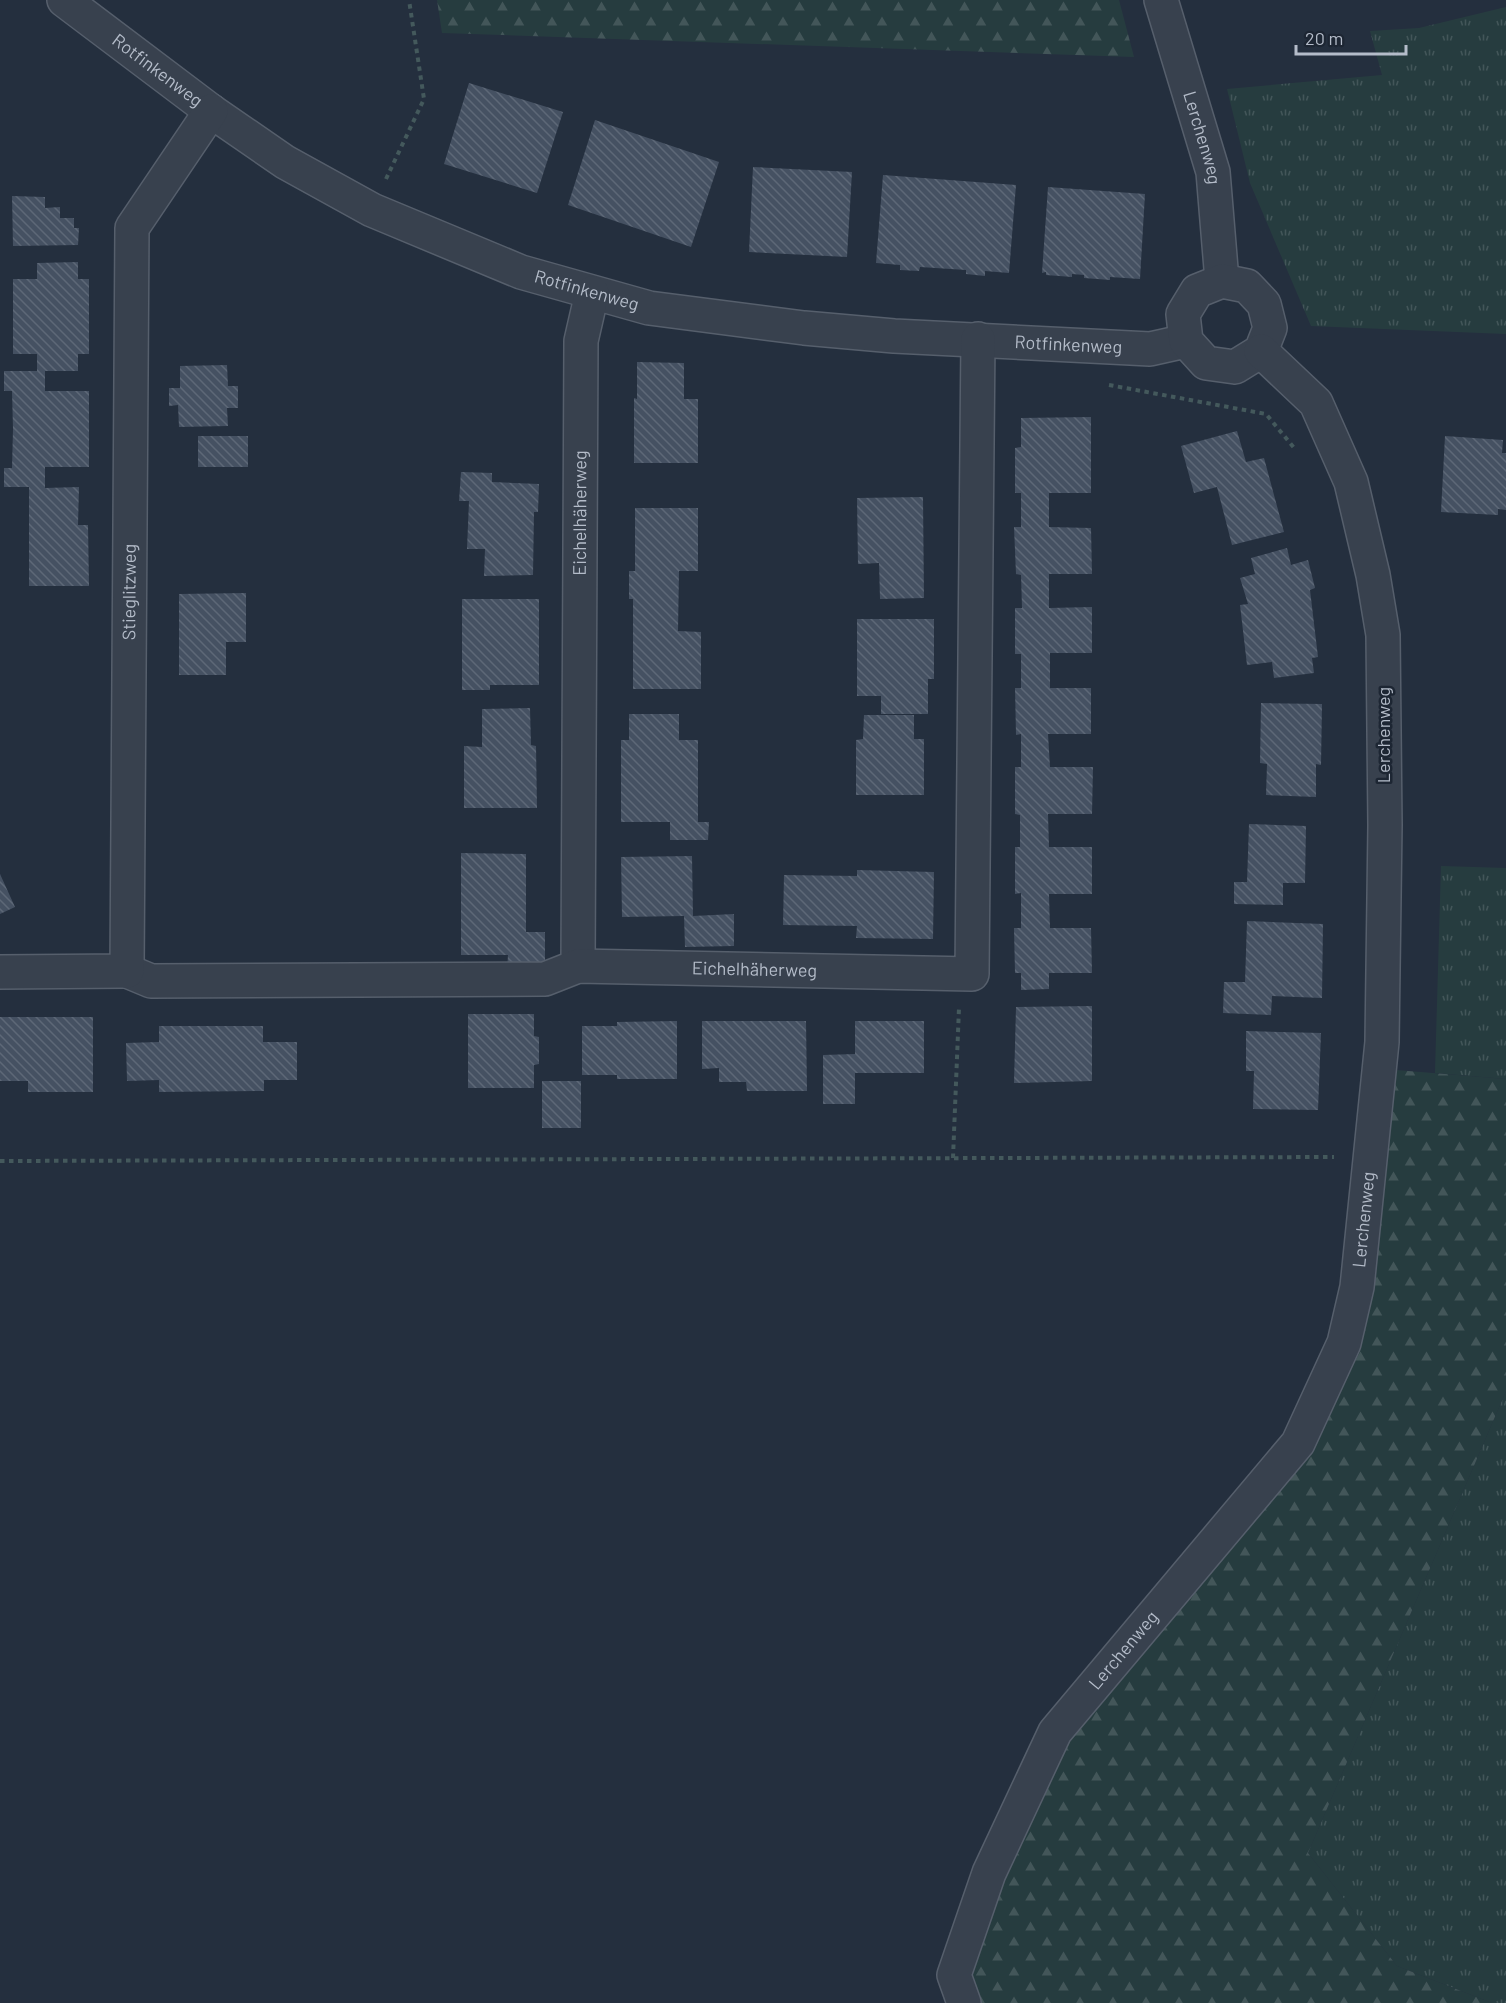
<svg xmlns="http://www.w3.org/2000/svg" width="1506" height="2003" font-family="Barlow,sans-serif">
	<defs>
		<pattern id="grass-tufts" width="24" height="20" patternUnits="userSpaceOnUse" patternTransform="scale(1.5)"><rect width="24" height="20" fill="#263c3f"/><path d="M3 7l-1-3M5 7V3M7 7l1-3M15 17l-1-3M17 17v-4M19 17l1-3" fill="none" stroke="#435659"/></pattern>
		<pattern id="forest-firs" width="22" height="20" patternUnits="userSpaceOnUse" patternTransform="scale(1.5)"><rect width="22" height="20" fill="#263c3f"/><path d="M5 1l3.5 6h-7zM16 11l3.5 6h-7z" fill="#435659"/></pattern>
		<pattern id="building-back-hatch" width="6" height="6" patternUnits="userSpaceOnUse" patternTransform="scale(1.5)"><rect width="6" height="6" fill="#455162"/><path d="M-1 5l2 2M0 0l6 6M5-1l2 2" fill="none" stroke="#5d6877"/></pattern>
	</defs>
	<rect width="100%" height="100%" fill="#242f3e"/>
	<path fill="url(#grass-tufts)" d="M1506 7V334L1311 326 1250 183 1227 89 1382 75 1370 31 1419 28Z
		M1441 866 1506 868V1079L1435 1073Z
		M1506 1391V2003H1492L1397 1966 1308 1853Z"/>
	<path fill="url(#forest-firs)" d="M437 0H1119L1134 57 442 33Z
		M1396 1070 1506 1079V1391L1308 1853 1397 1966 1492 2003H976L966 1976 998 1877 1061 1736 1305 1448 1374 1286Z"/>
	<path fill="url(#building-back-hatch)" d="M469 83 563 112 537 193 444 164Z
		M595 120 719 162 691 247 568 205Z
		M753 167 852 172 847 257 749 252Z
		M883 175 1016 185 1009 273 985 271V276L966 274V270L920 267 919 271 900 270V265L876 263Z
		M1048 187 1145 194 1140 279 1110 277V280L1084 278V275L1072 274V277L1046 275V272L1042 273Z
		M12 196 45 197V208L60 207V218H74V228H79L78 245 13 246Z
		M78 262V279H89V354H78V371H45V391H89V467H45V488L79 487 78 525H88L89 586H29V487H4V468H12L13 429 12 391H4V371H37V354H13V279H37V263Z
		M637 362 684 363V399H698V463H634V398L637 399Z
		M227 365 228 386H238V408H227L228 426 179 427 178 405 169 406V388H180V366Z
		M1091 417V493H1049V527L1091 528 1092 574H1049V608L1092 607V653H1050V688H1091V734H1048L1050 767H1093L1092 814H1048L1049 847H1092V894H1049L1050 928H1091L1092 973H1049V989L1021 990V973H1015L1014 928H1021V893L1015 894V847H1020V815L1015 814V767H1021V734L1016 735 1015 688H1021V654H1015V608H1022L1021 575 1016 574 1014 527H1021V493H1015V448L1021 447V418Z
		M1237 431 1246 462 1264 458 1284 532 1232 545 1217 487 1194 493 1181 446Z
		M198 436H248V467H198Z
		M1445 436 1503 440 1502 453H1506V510L1498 509V515L1441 512Z
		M461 472 492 473V482L539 484 538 512H534L533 575 484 576 485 549H467L469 501H459Z
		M923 497 924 598 880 599 879 563 858 564 857 498Z
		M635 508H698V571H679L678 631 701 632V689H633V599H629V571H635Z
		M1287 548 1291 565 1308 560 1315 588 1310 590 1318 657 1312 658 1314 673 1274 678 1272 662 1247 665 1240 605 1248 604 1240 578 1255 574 1251 558Z
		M246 593V642H226V675H179V594Z
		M462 599H539V685H490V690H462Z
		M857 619H934V679H928V714H881V696H857Z
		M1261 703 1322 704 1321 765 1316 764V797L1266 795 1267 764 1260 763Z
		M530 708 531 745 536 746 537 808H464V746L482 747V709Z
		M629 714H679V740H698V822H709L708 840H670V822H621V740H629Z
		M864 715H914V739H924V795H856V740L863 739Z
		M1249 824 1306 826 1305 883H1283V905L1234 904V882H1247Z
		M461 853 526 854V932H545V970H507L508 955H461Z
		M692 856 693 916 734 914V946L685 947 684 916 622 917 621 857Z
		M857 870 934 872 933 939 856 938 857 926 783 925 784 875 857 876Z
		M0 874 15 907 0 914Z
		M1247 921 1323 924 1322 998 1272 996 1271 1015 1223 1013 1224 982H1245Z
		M1092 1006V1081L1014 1083 1016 1007Z
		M468 1014H534V1036L539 1037V1064L534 1065V1088H468Z
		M0 1017H93V1092H28V1081H0Z
		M677 1021V1079H617V1075H582V1026H617V1022Z
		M702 1021H806L807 1091H747L746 1082H719V1068L702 1069Z
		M855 1021H924V1073H855V1104H823V1055L855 1054Z
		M159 1026H263V1042H297V1080H264V1091L159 1092V1080L127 1081 126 1043 159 1042Z
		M1246 1031 1321 1033 1318 1110 1253 1109 1254 1071H1246Z
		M542 1081H581V1128H542Z"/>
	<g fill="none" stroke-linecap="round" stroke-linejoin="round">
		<defs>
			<g id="minor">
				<path id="s1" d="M64 0 211 111 285 162 372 210 521 272 649 308 804 328 894 336 1150 349 1186 341"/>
				<path id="s2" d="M1161 0 1213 172 1222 281"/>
				<path d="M1222 281 1247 286 1264 304 1270 328 1261 351 1235 367 1206 363 1186 341 1183 314 1197 291Z"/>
				<path id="s3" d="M578 966 581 341 592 293"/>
				<path id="s4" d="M127 971 151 981 545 979 578 966 972 974 978 339"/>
				<path id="s5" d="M0 972 127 971 132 228 211 111"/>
				<path id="s6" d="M964 2003 954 1975 989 1873 1055 1732 1298 1443 1344 1343 1357 1287 1382 1042 1385 825 1383 635 1373 575 1351 482 1316 403 1261 351"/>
			</g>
		</defs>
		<use href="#minor" stroke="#565f6c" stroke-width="36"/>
		<path stroke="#44595c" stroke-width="4" stroke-dasharray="4.5 4.5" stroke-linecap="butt" d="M386 179 424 99 409 0
			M1109 385 1266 414 1295 449
			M953 1158 959 1008
			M0 1161 1334 1157"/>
		<use href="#minor" stroke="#38414e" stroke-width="33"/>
	</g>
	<g text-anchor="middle" stroke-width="5" stroke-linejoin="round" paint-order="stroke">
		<g font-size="18" fill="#b4bcc9" stroke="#1d2633">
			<text dy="6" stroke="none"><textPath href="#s1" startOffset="117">Rotfinkenweg</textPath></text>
			<text dy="6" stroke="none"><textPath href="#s2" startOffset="144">Lerchenweg</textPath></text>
			<text dy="6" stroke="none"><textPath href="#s1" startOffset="603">Rotfinkenweg</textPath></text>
			<text dy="6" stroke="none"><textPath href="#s1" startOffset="1089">Rotfinkenweg</textPath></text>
			<text dy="6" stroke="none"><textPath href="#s3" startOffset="453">Eichelhäherweg</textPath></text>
			<text dy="6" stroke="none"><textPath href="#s5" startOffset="506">Stieglitzweg</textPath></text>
			<text transform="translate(1384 735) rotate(-90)" y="6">Lerchenweg</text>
			<text dy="6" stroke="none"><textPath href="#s4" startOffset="632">Eichelhäherweg</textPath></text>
			<text dy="6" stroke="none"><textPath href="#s6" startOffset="906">Lerchenweg</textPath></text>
			<text dy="6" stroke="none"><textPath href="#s6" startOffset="400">Lerchenweg</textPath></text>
		</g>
	</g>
	<path d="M1296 45v9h110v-9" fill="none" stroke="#b4bcc9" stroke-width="3"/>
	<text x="1305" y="45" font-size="18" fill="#b4bcc9" stroke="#1d2633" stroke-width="4.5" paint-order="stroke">20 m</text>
</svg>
